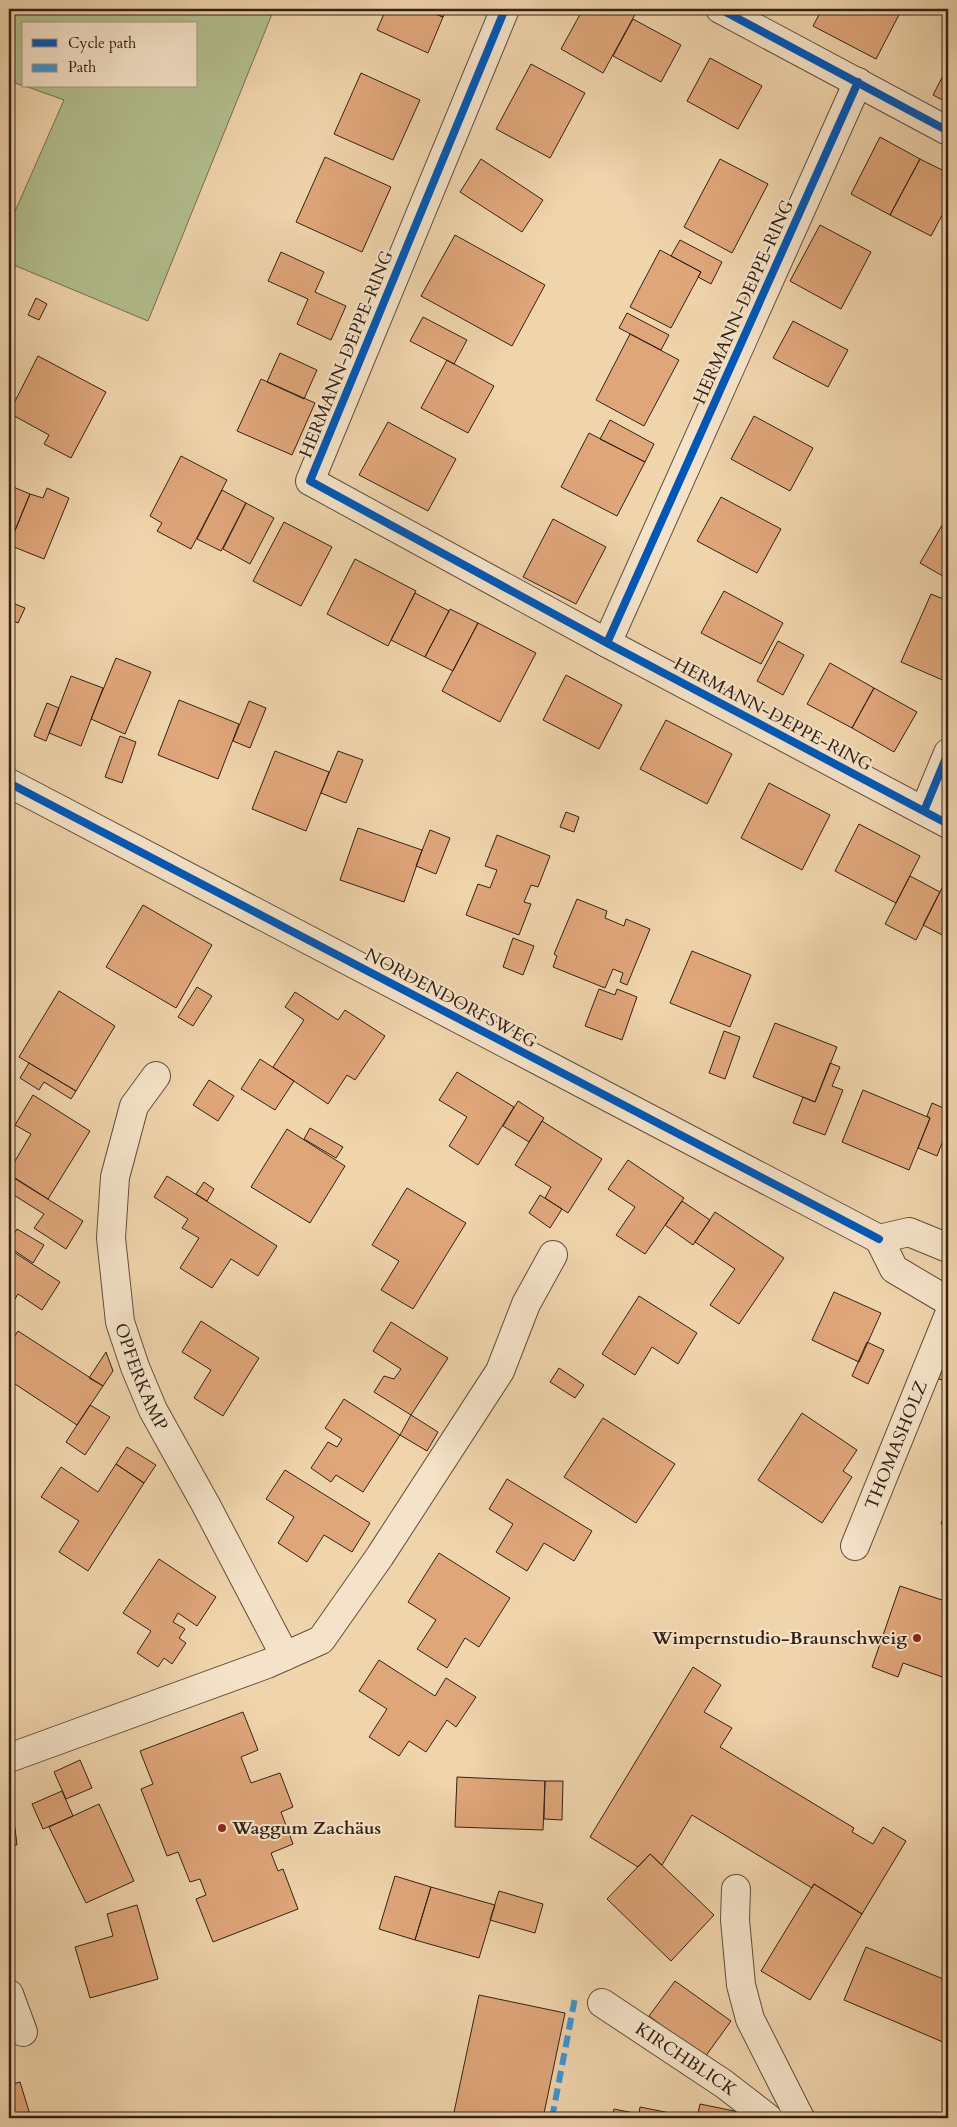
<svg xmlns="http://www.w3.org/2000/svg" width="957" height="2127" font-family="Cardo,serif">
	<rect width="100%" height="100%" fill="#f0d4ac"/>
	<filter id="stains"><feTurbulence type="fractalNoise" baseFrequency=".004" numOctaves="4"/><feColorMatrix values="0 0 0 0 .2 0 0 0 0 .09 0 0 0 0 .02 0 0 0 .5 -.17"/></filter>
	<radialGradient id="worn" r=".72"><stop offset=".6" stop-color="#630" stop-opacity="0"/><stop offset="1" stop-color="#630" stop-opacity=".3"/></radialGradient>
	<path fill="#b3be8e" stroke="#747052" d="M9 9H274L148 321 9 263V225L64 100 25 86H196V24H24V86L9 81Z"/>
	<path fill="#dfa67a" stroke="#342116" d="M386 9H424L443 17 428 53 377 30Z
		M424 9H447L443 17Z
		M583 9H638L603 73 561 49Z
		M822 9H902L876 59 813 26Z
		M633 19 681 45 661 82 613 56Z
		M710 58 762 86 738 129 687 101Z
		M531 64 585 93 550 158 496 129Z
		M948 66V103L933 95Z
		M361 73 420 100 393 160 334 134Z
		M880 137 920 159 890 215 851 194Z
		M325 157 391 187 362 252 296 222Z
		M481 159 543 200 522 232 460 192Z
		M720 159 768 184 732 253 684 227Z
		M920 159 948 173V204L931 236 890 215Z
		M820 225 871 252 841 309 790 281Z
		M455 235 545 285 512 346 421 296Z
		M680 240 722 262 711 284 698 277 701 272 671 256Z
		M660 250 701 272 671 328 630 307Z
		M281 252 324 272 315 292 346 306 331 340 297 324 308 299 268 281Z
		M36 298 47 304 39 320 28 315Z
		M627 313 669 335 661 350 619 328Z
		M423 317 467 340 454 364 410 341Z
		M793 321 848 350 828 387 773 358Z
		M630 334 679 360 644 426 596 400Z
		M280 353 317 370 304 399 267 382Z
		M38 356 106 392 71 458 44 444 49 435 9 413Z
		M447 360 494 386 468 433 421 408Z
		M261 379 315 403 292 455 237 431Z
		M754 416 813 448 790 491 731 459Z
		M610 420 654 444 645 462 600 439Z
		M388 422 456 459 428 511 359 475Z
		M589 433 645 462 617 516 561 487Z
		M181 456 227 480 191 549 157 531 162 523 150 516Z
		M11 486 30 494 9 545V491Z
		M47 488 69 498 44 559 9 545 30 494 43 498Z
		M222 490 246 503 221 551 197 539Z
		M721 497 781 529 757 573 697 541Z
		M246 503 274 518 250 564 223 549Z
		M948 515V579L920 563Z
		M553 519 606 547 576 604 523 577Z
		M284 522 332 547 301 606 253 581Z
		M355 559 416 591 388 646 327 614Z
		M724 591 783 623 761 664 701 633Z
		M415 593 449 611 425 657 391 640Z
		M931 594 948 601 947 682 901 662Z
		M10 602 25 608 18 623 9 619Z
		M450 609 478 623 453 671 425 657Z
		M478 623 536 653 500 722 442 691Z
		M778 641 804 655 783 695 757 681Z
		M116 658 151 672 125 734 91 719Z
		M830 663 874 688 852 728 807 704Z
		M566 675 622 705 599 749 543 720Z
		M71 676 103 688 81 746 49 733Z
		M874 688 917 712 894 752 852 728Z
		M179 700 239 724 218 779 158 755Z
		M249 701 266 708 250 748 233 741Z
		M47 703 59 708 46 741 34 736Z
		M666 720 732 754 707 804 640 769Z
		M120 736 136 742 122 783 105 777Z
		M275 751 329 772 306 831 252 809Z
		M338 751 363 760 346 803 321 793Z
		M769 783 830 815 802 870 741 838Z
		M566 812 579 817 574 832 560 827Z
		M859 824 920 856 896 903 835 871Z
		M358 828 422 850 404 902 340 880Z
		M430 830 450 838 436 874 416 866Z
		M497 835 550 856 538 887 531 885 524 902 531 904 519 935 466 915 478 884 490 888 497 870 485 866Z
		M910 876 940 892 916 940 885 924Z
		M948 876V938L923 925Z
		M577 899 607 911 605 918 624 926 626 919 650 929 627 985 620 982 623 973 613 969 605 988 553 967 557 956 554 954Z
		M143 905 212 945 176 1008 106 967Z
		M513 938 534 946 523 975 503 967Z
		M692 951 751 975 730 1027 670 1003Z
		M197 987 212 996 193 1026 178 1017Z
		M599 989 615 995 617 989 637 997 622 1040 585 1026Z
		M59 991 115 1026 76 1091 19 1057Z
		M295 992 338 1020 345 1010 385 1036 355 1080 347 1075 328 1104 273 1067 304 1020 285 1007Z
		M775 1023 837 1047 815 1102 753 1077Z
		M724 1031 740 1037 725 1079 709 1073Z
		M260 1059 294 1081 275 1110 241 1089Z
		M29 1063 76 1091 71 1099 44 1082 39 1090 20 1078Z
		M830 1063 840 1067 832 1086 843 1090 825 1135 793 1123 803 1097 815 1102Z
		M457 1072 514 1107 478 1165 449 1146 467 1117 439 1100Z
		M209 1080 234 1096 218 1121 193 1105Z
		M863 1090 930 1118 909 1170 842 1142Z
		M33 1095 90 1131 48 1199 9 1174V1171L31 1134 15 1125Z
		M518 1101 544 1118 529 1142 503 1126Z
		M932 1103 948 1110V1128L937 1156 918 1148 930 1118 927 1116Z
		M542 1121 602 1159 568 1213 545 1198 551 1187 515 1165Z
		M310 1128 343 1147 336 1158 304 1139Z
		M287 1129 345 1166 310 1223 251 1187Z
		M628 1160 684 1198 645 1254 616 1235 635 1207 608 1189Z
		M9 1175 83 1221 66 1249 34 1228 44 1214 9 1192Z
		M167 1176 277 1246 258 1276 231 1259 212 1288 180 1268 199 1238 182 1228 188 1219 154 1197Z
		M204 1182 214 1189 207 1201 196 1194Z
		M407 1188 466 1223 413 1309 381 1290 399 1261 372 1245Z
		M540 1195 562 1209 550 1228 529 1213Z
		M682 1201 710 1220 693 1245 665 1225Z
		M715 1212 784 1258 739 1324 710 1305 735 1269 695 1242Z
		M17 1229 44 1245 33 1263 9 1247V1243Z
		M9 1249 60 1282 42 1310 18 1294 9 1309Z
		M834 1292 881 1313 859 1362 812 1340Z
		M639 1296 697 1333 678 1364 652 1347 635 1375 602 1354Z
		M201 1321 259 1358 223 1416 194 1398 211 1370 182 1352Z
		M391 1322 448 1358 411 1415 374 1392 384 1376 394 1379 401 1369 373 1351Z
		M18 1331 103 1386 77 1425 9 1380V1345Z
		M867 1342 884 1350 868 1384 852 1376Z
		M106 1352 113 1371 103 1386 89 1378Z
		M943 1358 948 1359V1382L936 1378Z
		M559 1368 584 1385 575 1398 550 1382Z
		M344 1399 400 1435 363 1492 336 1475 331 1482 311 1468 328 1442 337 1447 342 1439 325 1428Z
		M90 1405 110 1417 85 1455 66 1442Z
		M802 1413 857 1450 843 1471 852 1477 822 1523 758 1480Z
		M411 1415 438 1432 427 1451 400 1435Z
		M603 1418 675 1464 636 1523 564 1477Z
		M127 1447 156 1465 144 1483 116 1464Z
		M116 1464 144 1483 88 1571 59 1552 79 1521 41 1497 61 1467 98 1492Z
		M285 1470 370 1523 352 1552 324 1535 307 1562 278 1543 294 1517 266 1499Z
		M507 1479 592 1531 574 1561 544 1543 527 1571 496 1552 513 1524 489 1509Z
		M948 1506V1527L941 1524Z
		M439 1553 510 1598 479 1647 465 1638 447 1668 417 1649 436 1620 408 1602Z
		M159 1559 216 1597 197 1626 178 1613 173 1622 185 1629 179 1638 186 1643 172 1664 164 1658 158 1667 137 1653 151 1631 123 1613Z
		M900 1586 948 1602V1679L903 1663 898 1677 872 1667Z
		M379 1660 435 1696 446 1678 476 1697 456 1727 447 1720 426 1752 409 1741 399 1756 369 1737 387 1709 359 1691Z
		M693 1667 721 1685 704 1712 732 1728 720 1747 854 1828 852 1832 873 1844 883 1827 906 1841 862 1914 814 1884 812 1888 692 1815 662 1865 650 1854 638 1867 590 1837Z
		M243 1712 258 1750 241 1757 251 1783 280 1773 293 1807 281 1812 293 1844 271 1853 278 1871 283 1869 298 1909 213 1942 196 1899 206 1895 200 1879 190 1882 178 1852 167 1856 141 1789 153 1784 140 1751Z
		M80 1760 92 1788 66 1799 54 1772Z
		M457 1777 545 1781 543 1830 455 1827Z
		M545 1781H563L562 1820 544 1819Z
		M62 1791 73 1816 43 1829 32 1804Z
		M99 1804 134 1881 86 1903 49 1827Z
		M15 1828 17 1845 9 1846V1829Z
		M650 1854 714 1915 671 1961 607 1899Z
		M395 1876 431 1887 415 1940 379 1929Z
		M814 1884 862 1914 810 2000 761 1971Z
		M431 1887 495 1905 479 1958 415 1940Z
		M499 1891 543 1904 535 1933 490 1920Z
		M137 1905 158 1979 90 1998 75 1947 113 1936 107 1914Z
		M866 1947 948 1981V2029L943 2042 844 2000Z
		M675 1981 731 2021 705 2057 649 2016Z
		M479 1995 565 2013 543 2118 453 2117Z
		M20 2082 31 2118H9V2085Z
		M700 2104 739 2112 738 2114 745 2118H697Z
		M640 2107 695 2118H612L614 2109 639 2114Z"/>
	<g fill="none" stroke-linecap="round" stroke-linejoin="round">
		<defs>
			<g id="minor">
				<path d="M505 9 310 481 607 643 948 824"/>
				<path d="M720 9 948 131"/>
				<path d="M607 643 858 82"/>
				<path d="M9 783 879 1239"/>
				<path d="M924 811 948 753"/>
				<path id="s1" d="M156 1076 134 1106 115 1177 111 1238 120 1322 135 1367 153 1410 206 1505 285 1656"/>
				<path d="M948 1248 909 1232 879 1239 894 1269 948 1301"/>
				<path id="s2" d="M855 1546 948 1317"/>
				<path d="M9 1758 267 1664 321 1640 380 1556 500 1371 526 1304 553 1255"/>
				<path d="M736 1889 735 1920 741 1985 750 2019 800 2118"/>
				<path d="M9 1994 23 2032"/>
				<path id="s3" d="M602 2003 724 2084 768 2118"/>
			</g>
		</defs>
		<use href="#minor" stroke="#634e3c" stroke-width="30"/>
		<use href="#minor" stroke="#f5e3c9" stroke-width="28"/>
		<path stroke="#3d95d4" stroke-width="6" stroke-dasharray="12 6" stroke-linecap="butt" d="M552 2118 575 1998"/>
		<defs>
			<path id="cycleway" d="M505 9 310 481 607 643 948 824
				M720 9 948 131
				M607 643 858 82
				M9 783 879 1239
				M924 811 948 753"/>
		</defs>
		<use href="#cycleway" stroke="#f5e3c9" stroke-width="11"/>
		<use href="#cycleway" stroke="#0057b8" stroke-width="8"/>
	</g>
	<g fill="#8f2418" stroke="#f5e3c9" stroke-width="2">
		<circle cx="917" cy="1638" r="5"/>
		<circle cx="222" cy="1828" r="5"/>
	</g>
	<g text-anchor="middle" stroke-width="4" stroke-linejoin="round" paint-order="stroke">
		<g font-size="18" fill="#342116" stroke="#f5e3c9">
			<text transform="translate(743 302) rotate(-66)" y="6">HERMANN-DEPPE-RING</text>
			<text transform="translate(346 354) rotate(-68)" y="6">HERMANN-DEPPE-RING</text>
			<text transform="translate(773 714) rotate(28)" y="6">HERMANN-DEPPE-RING</text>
			<text transform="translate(451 998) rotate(28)" y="6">NORDENDORFSWEG</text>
			<text dy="6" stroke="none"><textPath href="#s1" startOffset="315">OPFERKAMP</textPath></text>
			<text dy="6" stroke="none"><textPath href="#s2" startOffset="109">THOMASHOLZ</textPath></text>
			<text dy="6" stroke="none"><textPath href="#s3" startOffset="101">KIRCHBLICK</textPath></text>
		</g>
		<g font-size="18" font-weight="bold" fill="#342116" stroke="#f5e3c9" text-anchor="end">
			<text x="907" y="1644">Wimpernstudio-Braunschweig</text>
			<text x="232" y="1834" text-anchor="start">Waggum Zachäus</text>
		</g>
	</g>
	<rect width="957" height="2127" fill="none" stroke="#f0d4ac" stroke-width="30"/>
	<rect x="10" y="10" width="937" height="2107" fill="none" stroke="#342116" stroke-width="2.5"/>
	<rect x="15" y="15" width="927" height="2097" fill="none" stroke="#342116"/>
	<rect x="22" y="22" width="175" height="65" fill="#f5e3c9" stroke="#a89581"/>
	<rect x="32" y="39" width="25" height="8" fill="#0057b8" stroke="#a89581"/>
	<text x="68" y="48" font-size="15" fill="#342116">Cycle path</text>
	<rect x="32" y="64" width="25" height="8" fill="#3d95d4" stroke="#a89581"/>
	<text x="68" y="72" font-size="15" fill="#342116">Path</text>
	<rect width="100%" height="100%" filter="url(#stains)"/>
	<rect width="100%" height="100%" fill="url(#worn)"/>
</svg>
